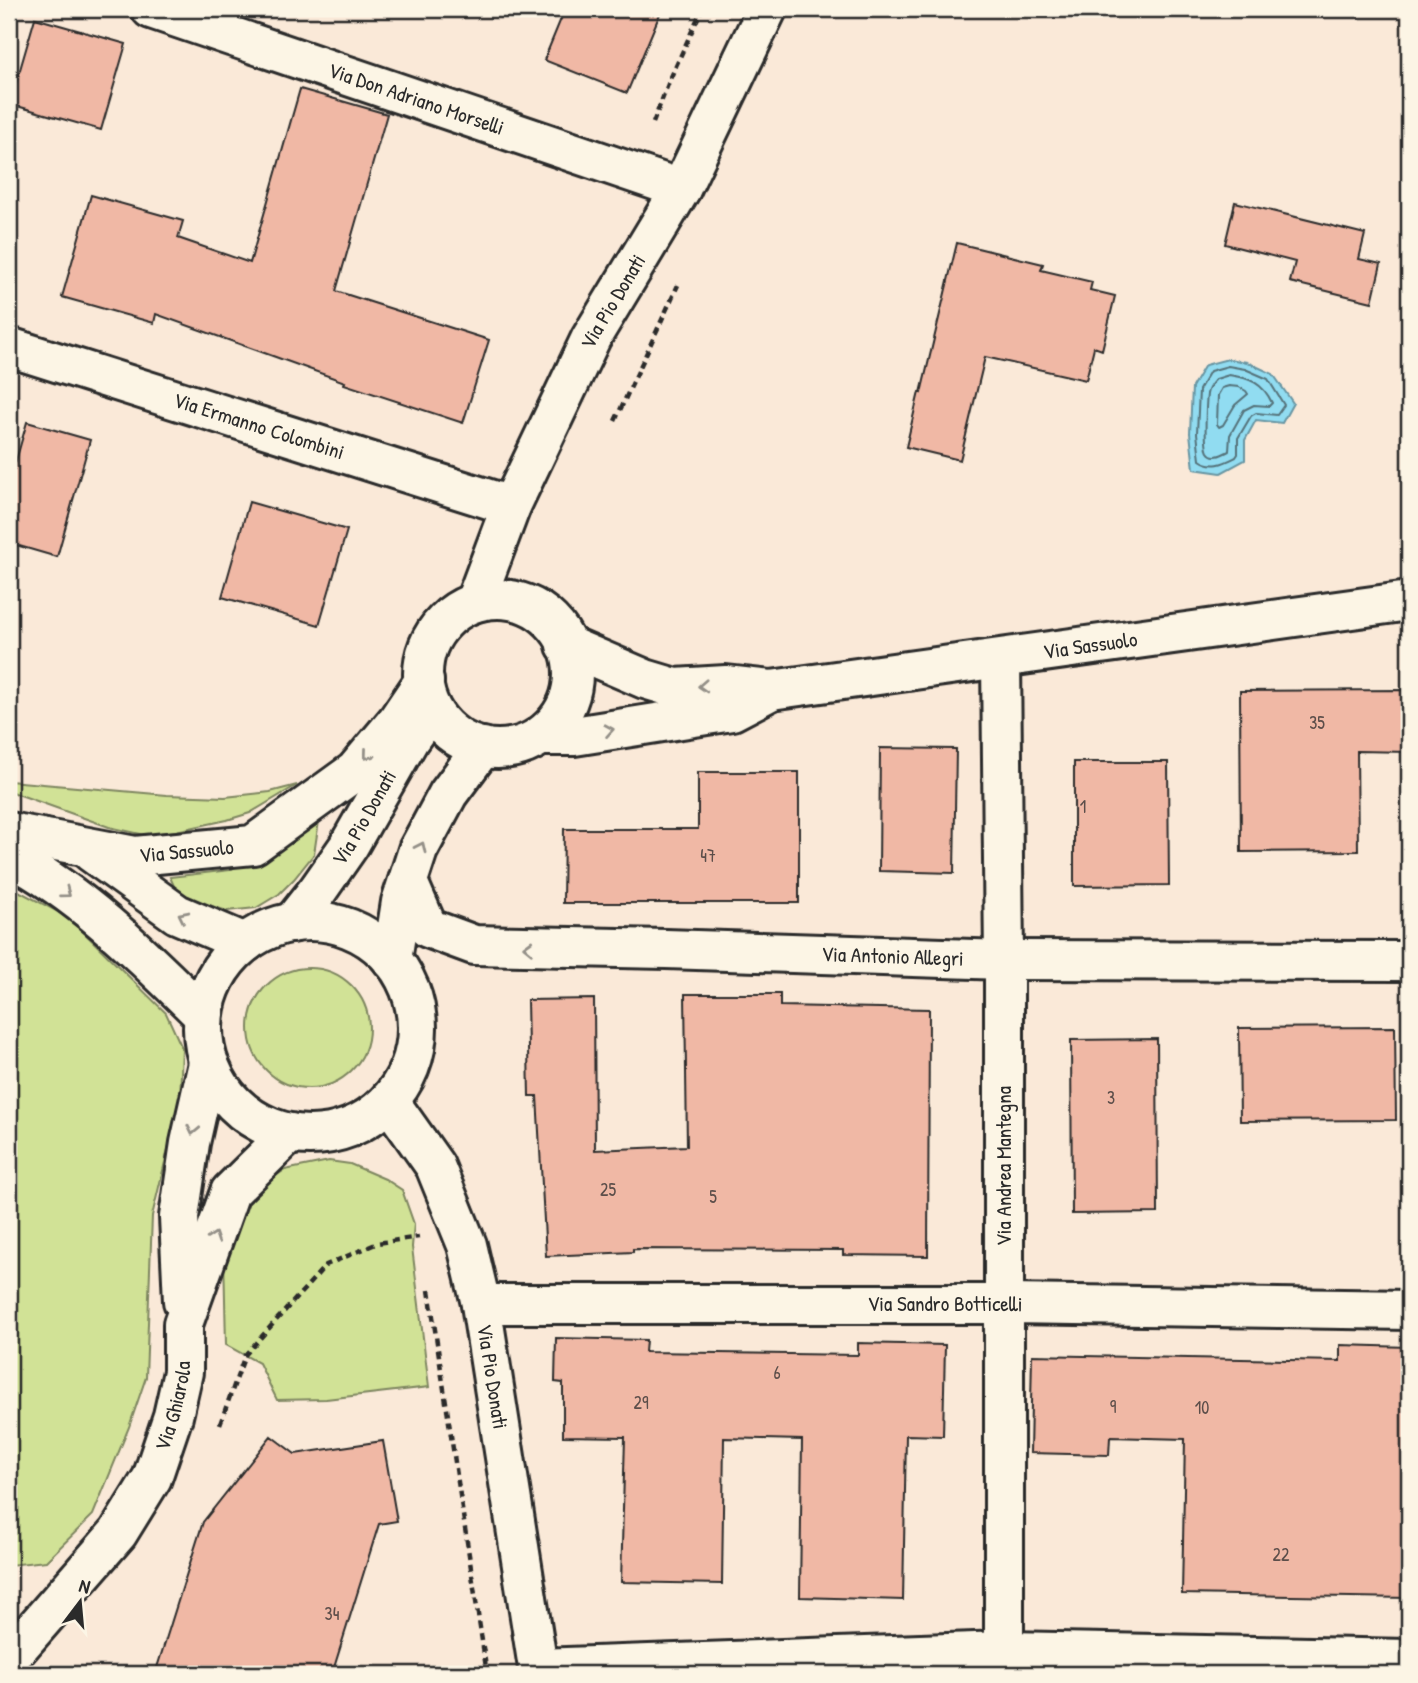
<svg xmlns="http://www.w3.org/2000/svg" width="1418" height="1683" font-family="'Patrick Hand',sans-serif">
	<rect width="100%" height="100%" fill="#fae9d8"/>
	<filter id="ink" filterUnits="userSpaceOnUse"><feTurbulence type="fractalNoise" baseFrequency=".0143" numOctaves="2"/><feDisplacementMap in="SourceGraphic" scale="14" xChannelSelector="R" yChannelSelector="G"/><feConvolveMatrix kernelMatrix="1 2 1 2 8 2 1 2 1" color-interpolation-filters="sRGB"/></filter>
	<g filter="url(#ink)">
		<path fill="#d1e296" stroke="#7e8660" stroke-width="2" d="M1407 9H1409L1408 564Z
			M9 781 167 795 225 797 270 792 297 785 250 813 227 820 176 831 145 835 109 827 9 791Z
			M319 821 314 854 294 879 279 894 256 908 227 911 178 895 170 877 230 870Z
			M9 886 68 917 166 1013 182 1048 180 1100 152 1216 146 1377 129 1427 93 1515 46 1561 9 1565Z
			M249 1028a60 60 0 1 1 120 0a60 60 0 1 1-120 0Z
			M329 1161 350 1164 385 1179 402 1190 414 1224 412 1247 429 1387 326 1399 277 1400 259 1363 226 1345 224 1254 237 1219 256 1188 285 1170Z"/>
		<path fill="#91dcf1" stroke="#6895a2" stroke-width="2" d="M1228 359 1247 362 1273 374 1293 403 1282 423 1256 420 1245 440V460L1221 473 1194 469 1190 433 1192 387 1205 365Z"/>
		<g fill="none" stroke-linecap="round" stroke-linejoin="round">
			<path stroke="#54727a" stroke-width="2" d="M1228 366 1245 369 1268 379 1284 405 1277 415 1256 413 1251 416 1238 438V454L1236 457C1224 463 1213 469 1200 460L1197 433 1199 390 1210 371Z
				M1229 375C1250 378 1263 383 1272 403L1269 406 1254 405 1244 410 1230 435 1229 451C1223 454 1213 460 1208 452 1204 445 1206 403 1207 394 1208 388 1212 383 1216 379Z
				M1229 386 1239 387 1246 391 1248 394 1235 405 1223 425 1219 427 1217 424 1218 395 1222 388Z"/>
		</g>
		<path fill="#f0b8a5" stroke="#2b2b2b" stroke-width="2" d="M565 9H662L627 93 544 60Z
			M35 18 126 44 101 130 10 104Z
			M300 89 387 114 336 291 489 340 463 423 344 384 345 382 156 314 154 323 62 297 91 195 183 221 178 238 250 263Z
			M1235 202 1365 234 1359 259 1381 264 1372 302 1290 282 1295 262 1225 244Z
			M957 243 1043 264 1041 270 1092 282 1090 290 1115 296 1102 350 1094 347 1086 380 985 357 960 460 906 447 919 392 921 393Z
			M27 422 90 440 57 557 9 543V485Z
			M249 502 347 530 319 625 222 597Z
			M1409 690V752L1357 751 1358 851 1241 852 1240 691Z
			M880 748 956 749 954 873 879 871Z
			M1074 762H1168L1169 885 1074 886Z
			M698 772H799V903H563L564 829H698Z
			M685 994H780V1006L929 1009 928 1256 843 1255V1250L633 1249V1252L546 1256 537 1096H529L527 1000 594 999 595 1150 687 1146Z
			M1395 1027 1396 1120 1240 1121 1239 1028Z
			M1157 1039 1158 1213 1072 1214 1071 1040Z
			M556 1338 646 1340 645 1352 858 1355V1343L945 1345 943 1436 906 1435 903 1600 800 1597 802 1440 724 1438 722 1584 621 1582 625 1437 563 1436V1383L555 1382Z
			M1340 1345 1409 1347V1598L1182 1594 1185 1439 1110 1437 1109 1455 1030 1453 1032 1355 1340 1361Z
			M271 1436 295 1454 383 1441 397 1521 379 1524 332 1674H155L203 1522Z"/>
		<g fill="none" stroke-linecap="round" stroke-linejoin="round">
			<defs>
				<g id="street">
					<path id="s1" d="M151 9 681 189"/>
					<path id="s2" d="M9 347 511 506"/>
					<path id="s3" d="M475 602 511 506 591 338 681 189 767 9"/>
					<path d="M1001 659 1004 960V1674"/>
					<path id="s4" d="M9 832 135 856 253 845 355 771 397 721 424 681"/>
					<path d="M91 852 177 914 245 943"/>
					<path d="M9 856C83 895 144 957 203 1015"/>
					<path id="s5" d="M408 882 428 928 474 945 666 949 1004 960 1409 961"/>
					<path id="s6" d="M389 1101 435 1166 467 1245 481 1304 539 1674"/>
					<path id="s7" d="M481 1304H1004L1409 1310"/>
					<path d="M539 1668 1003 1651 1409 1659"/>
				</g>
				<g id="secondary">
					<circle cx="498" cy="674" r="75"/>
					<path id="s8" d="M566 645 645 679 675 688 726 685 771 690 1409 601"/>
					<path d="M541 736H574L732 711 770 691"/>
					<circle cx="310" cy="1028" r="107"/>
					<path id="s9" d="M292 923 318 890 348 847 409 740 431 709"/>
					<path d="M392 960 401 902 418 850 448 794 483 747"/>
					<path d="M183 1301 179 1217 190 1143 208 1063"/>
					<path id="s10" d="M9 1658 118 1533 152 1478 173 1416 183 1372V1324L230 1192 290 1133"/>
				</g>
			</defs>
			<use href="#street" stroke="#2b2b2b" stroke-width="44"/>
			<use href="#secondary" stroke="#2b2b2b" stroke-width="44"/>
			<path stroke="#2b2b2b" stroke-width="4.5" stroke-dasharray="7 5" stroke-linecap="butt" d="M653 123 670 79 702 9
				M615 421 678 285
				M429 1290 487 1674
				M220 1424 245 1355 326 1265 378 1243 419 1237"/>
			<use href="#street" stroke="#fcf5e5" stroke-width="38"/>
			<use href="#secondary" stroke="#fcf5e5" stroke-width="38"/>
		</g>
		<defs><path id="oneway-chevron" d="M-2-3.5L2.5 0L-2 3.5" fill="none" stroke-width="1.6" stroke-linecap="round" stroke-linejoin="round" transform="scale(1.75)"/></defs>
		<g stroke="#949088">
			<use href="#oneway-chevron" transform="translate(703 686) rotate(177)"/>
			<use href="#oneway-chevron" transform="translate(609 730) rotate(-10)"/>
			<use href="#oneway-chevron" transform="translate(368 755) rotate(130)"/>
			<use href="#oneway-chevron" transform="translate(421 847) rotate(-65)"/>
			<use href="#oneway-chevron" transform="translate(66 893) rotate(37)"/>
			<use href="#oneway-chevron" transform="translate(183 916) rotate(-154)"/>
			<use href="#oneway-chevron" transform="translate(528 947) rotate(-178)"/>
			<use href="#oneway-chevron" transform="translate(193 1130) rotate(102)"/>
			<use href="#oneway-chevron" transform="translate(214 1237) rotate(-71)"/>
		</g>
	</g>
	<g text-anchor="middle" stroke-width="7" stroke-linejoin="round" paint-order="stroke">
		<g font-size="18" fill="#5c4e4a">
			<text x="1317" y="729">35</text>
			<text x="1083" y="813">1</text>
			<text x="708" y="862">47</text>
			<text x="1111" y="1104">3</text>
			<text x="608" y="1196">25</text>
			<text x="713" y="1203">5</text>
			<text x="777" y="1379">6</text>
			<text x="641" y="1409">29</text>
			<text x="1113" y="1413">9</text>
			<text x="1202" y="1414">10</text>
			<text x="1281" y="1561">22</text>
			<text x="332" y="1620">34</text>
		</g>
		<g font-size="21" fill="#2b2b2b" stroke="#fcf5e5">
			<text dy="7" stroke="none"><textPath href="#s1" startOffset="280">Via Don Adriano Morselli</textPath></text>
			<text dy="7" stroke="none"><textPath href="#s3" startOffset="331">Via Pio Donati</textPath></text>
			<text dy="7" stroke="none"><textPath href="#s2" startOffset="262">Via Ermanno Colombini</textPath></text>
			<text dy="7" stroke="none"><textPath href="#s8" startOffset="536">Via Sassuolo</textPath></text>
			<text dy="7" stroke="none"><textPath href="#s9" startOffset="128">Via Pio Donati</textPath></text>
			<text dy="7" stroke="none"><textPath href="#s4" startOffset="180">Via Sassuolo</textPath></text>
			<text dy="7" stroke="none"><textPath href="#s5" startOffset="518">Via Antonio Allegri</textPath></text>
			<text transform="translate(1004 1166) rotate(-90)" y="7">Via Andrea Mantegna</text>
			<text dy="7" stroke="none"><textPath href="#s7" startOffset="464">Via Sandro Botticelli</textPath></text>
			<text dy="7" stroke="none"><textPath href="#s6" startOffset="299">Via Pio Donati</textPath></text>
			<text dy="7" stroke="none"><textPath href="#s10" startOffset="306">Via Ghiarola</textPath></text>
		</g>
	</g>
	<rect width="1418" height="1683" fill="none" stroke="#fcf5e5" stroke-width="35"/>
	<rect x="18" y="18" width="1383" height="1648" fill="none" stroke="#2b2b2b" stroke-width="2.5" filter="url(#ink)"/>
	<g transform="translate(80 1602) rotate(16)" stroke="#fcf5e5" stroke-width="5" paint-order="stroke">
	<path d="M0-5L12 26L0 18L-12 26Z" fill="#2b2b2b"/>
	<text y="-10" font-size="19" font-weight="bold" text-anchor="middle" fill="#2b2b2b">N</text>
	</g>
</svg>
